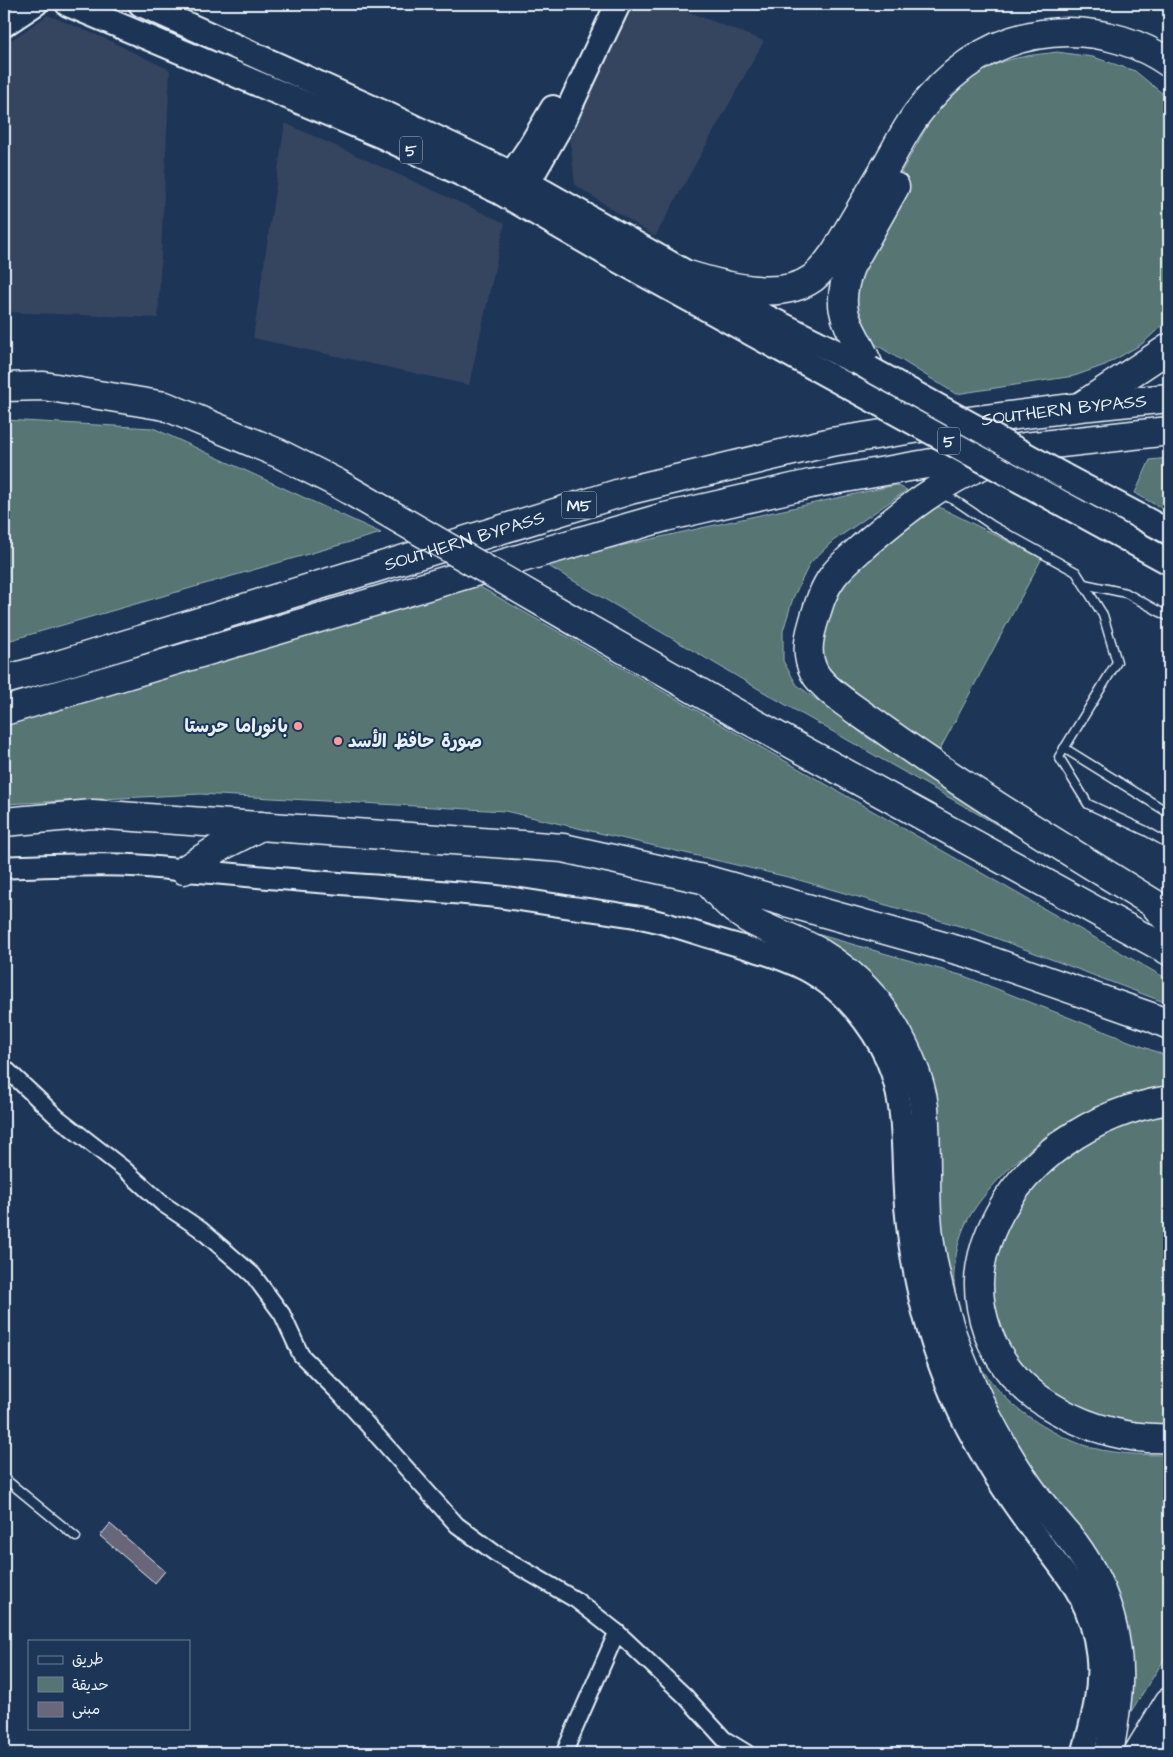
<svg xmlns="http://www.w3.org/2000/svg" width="1173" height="1757" font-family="'Architects Daughter','Playpen Sans Arabic',sans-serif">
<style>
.built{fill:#344461}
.green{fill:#567473;stroke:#9fb2b6}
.building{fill:#6b6679;stroke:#e8f1f8}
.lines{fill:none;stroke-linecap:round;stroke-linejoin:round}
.lane-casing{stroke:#e8f1f8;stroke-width:11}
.street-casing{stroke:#e8f1f8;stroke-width:19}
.secondary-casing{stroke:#e8f1f8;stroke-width:25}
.primary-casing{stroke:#e8f1f8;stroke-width:28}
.highway-casing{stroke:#e8f1f8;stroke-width:31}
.lane{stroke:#1d3557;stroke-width:8}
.street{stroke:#1d3557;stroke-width:15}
.secondary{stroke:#1d3557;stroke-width:21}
.primary{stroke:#1d3557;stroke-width:24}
.highway{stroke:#1d3557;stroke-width:28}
.primary-bridge-casing{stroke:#e8f1f8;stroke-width:28;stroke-linecap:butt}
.highway-bridge-casing{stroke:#e8f1f8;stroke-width:31;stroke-linecap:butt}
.primary-bridge{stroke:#1d3557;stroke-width:24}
.highway-bridge{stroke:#1d3557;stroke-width:28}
.poi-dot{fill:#ff9aa2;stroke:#1d3557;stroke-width:2}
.labels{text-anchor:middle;stroke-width:4;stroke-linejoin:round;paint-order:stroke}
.shield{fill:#1d3557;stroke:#abb9c8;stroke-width:1}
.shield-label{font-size:16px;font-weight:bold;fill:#e8f1f8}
.street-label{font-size:18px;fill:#e8f1f8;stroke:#1d3557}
.poi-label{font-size:18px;font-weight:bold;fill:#e8f1f8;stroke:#1d3557;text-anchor:end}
</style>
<rect width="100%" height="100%" fill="#1d3557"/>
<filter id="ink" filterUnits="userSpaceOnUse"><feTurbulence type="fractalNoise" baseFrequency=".02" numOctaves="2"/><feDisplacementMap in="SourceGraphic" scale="10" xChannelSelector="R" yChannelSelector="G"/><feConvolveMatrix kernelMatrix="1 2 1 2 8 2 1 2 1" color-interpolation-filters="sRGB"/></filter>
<g filter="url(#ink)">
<g class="built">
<polygon points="631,4 668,4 764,41 655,237 575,185 570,138"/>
<polygon points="48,15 106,39 170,70 158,318 4,312 4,45"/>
<polygon points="285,123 505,223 469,385 253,338"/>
</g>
<g class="green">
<path d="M1057,52l36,5 42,14 34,28v220l-27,25 -37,21 -31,11 -118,18 -102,-63 -2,-72 89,-157c23,-21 49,-40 81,-45 12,-3 24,-3 35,-5z"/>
<polygon points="4,420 153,428 381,533 4,642"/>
<polygon points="1169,458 1169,513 1135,493 1150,460"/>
<polygon points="896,485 907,490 833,541 810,563 793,598 783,631 783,661 797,685 868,738 948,787 1045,852 786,705 543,563"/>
<polygon points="933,504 1042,558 937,755 821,672 820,601"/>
<polygon points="475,584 1169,980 1169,1004 977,931 792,878 505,811 200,794 4,804 4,723"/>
<path d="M799,929l165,47 205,81v33c-39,4 -80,18 -113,39 -21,14 -40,32 -57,50 -15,16 -31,35 -38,56 -4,11 -6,26 -7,37 -1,10 2,21 3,30 10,71 61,119 126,143 24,9 60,10 86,10v197l-62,97 -35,-212 -125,-213 -23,-218z"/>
<polygon points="1169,1111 1169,1431 1062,1409 991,1342 986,1239 1032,1176 1108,1130"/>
</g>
<polygon class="building" points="110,1524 165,1571 155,1583 100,1536"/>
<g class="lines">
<g class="lane-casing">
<g id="lane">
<polyline points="941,494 956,501 993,526 1076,572 1103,615 1117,662 1059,757 1088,804 1146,831 1169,844"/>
<polyline points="1084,584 1126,593 1169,617"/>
<polyline points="1064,748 1169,813"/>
<polyline points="4,1478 76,1537"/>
</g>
</g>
<g class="street-casing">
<g id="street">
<polyline points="4,1067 57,1117 124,1169 163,1204 200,1229 253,1275 282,1314 301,1355 339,1393 457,1525 495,1553 576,1600 617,1632 685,1696 724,1739 747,1753"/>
<polyline points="564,1753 617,1632"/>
</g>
</g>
<g class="secondary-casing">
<g id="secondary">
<polyline points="4,26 37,4"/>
<path d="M4,867c39,-1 79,-3 118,-2 28,1 56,5 84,7 56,5 112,10 169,14 39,4 78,6 117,10 28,3 56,8 84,12 22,3 45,6 67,10 24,5 49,14 73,21 30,9 60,16 88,30 32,17 58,45 76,77 29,51 20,109 26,165 6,64 21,128 47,188 19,43 45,84 73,123 33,46 64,71 71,132 4,34 -5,66 -14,99"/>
</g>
</g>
<g class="primary-casing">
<g id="primary">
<polyline points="68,4 382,136 500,192 611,256 844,384"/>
<polyline points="141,4 390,116 512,174 750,309 870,369"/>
<polyline points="503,187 530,147 553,108"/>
<polyline points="520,196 563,121 618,4"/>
<polyline points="1062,475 1169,532"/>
<polyline points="1054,499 1169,562"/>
</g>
</g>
<g class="highway-casing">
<g id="highway">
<path d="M688,275c36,11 92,27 125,3 9,-7 16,-17 23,-27 16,-28 33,-56 50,-85 10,-17 19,-36 31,-52 38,-51 87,-82 152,-82 34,0 72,11 100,31"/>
<path d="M870,369c-16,-42 -39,-52 -20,-102l45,-80"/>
<polyline points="4,387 44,386 165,406 278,453 337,483"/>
<polyline points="1083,405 1169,348"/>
<path d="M987,463c-44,18 -83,48 -119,79 -12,11 -25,21 -35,34 -11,15 -15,31 -20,48 -5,17 -7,32 1,48 10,19 48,42 66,55 88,63 181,119 273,176l16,19"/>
<polyline points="585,627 741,716 1169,951"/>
<path id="s1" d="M4,680l51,-14 575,-176 201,-48 115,-18 134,-17 89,-9"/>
<polyline points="4,711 539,553 665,517 810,484 1025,447 1169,431"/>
<polyline points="4,822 93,814 563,848 707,880 971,954 1151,1017 1169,1025"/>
<polyline points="184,870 222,846 261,826"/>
<path d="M707,880c12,16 27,31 45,41 22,12 48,19 70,33 24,15 47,35 63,59 17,25 36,64 39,94 3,36 1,72 3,108 2,32 9,65 18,96 16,59 49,126 84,176 13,19 30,37 45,56 17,23 30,50 37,78 13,47 6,86 -2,132"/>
<path d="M1169,1100c-75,12 -148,59 -178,131 -15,35 -16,66 -3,102 13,34 38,60 69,77 33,19 74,30 112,28"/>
<polyline points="1138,1753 1169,1702"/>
<polyline points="1163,1753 1169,1743"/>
</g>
</g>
<use href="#lane" class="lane"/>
<use href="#street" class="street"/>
<use href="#secondary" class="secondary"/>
<use href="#primary" class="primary"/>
<use href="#highway" class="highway"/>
<g class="primary-bridge-casing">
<g id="primary-bridge">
<polyline points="870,369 1062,475"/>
<polyline points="844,384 1054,499"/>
</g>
</g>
<g class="highway-bridge-casing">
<polyline id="highway-bridge" points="337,483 585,627"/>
</g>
<use href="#primary-bridge" class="primary-bridge"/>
<use href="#highway-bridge" class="highway-bridge"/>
</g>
</g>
<g class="poi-dot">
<circle cx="298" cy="726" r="5"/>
<circle cx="338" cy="741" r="5"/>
</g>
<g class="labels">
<g class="shield">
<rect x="400" y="136.5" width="22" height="27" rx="4"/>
<rect x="938" y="427.5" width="22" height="27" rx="4"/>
<rect x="561.5" y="491.5" width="35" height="27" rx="4"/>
</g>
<g class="shield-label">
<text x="411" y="156">5</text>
<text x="949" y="447">5</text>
<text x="579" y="511">M5</text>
</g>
<g class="street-label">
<text dy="6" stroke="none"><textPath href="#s1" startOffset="1096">SOUTHERN BYPASS</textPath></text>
<text dy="6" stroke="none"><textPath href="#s1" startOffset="481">SOUTHERN BYPASS</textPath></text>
</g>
<g class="poi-label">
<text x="288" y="732">بانوراما حرستا</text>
<text x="348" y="747" text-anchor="start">صورة حافظ الأسد</text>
</g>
</g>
<rect width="1173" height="1757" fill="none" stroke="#1d3557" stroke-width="20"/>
<rect x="10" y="10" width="1153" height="1737" fill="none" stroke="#e8f1f8" stroke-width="2" filter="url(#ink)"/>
<rect x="28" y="1640" width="162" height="90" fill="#1d3557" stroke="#6e8097"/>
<rect x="38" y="1656" width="25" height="8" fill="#1d3557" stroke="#6e8097"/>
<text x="72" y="1664" font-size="15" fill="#e8f1f8">طريق</text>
<rect x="38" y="1677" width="25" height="15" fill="#567473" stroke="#6e8097"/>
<text x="72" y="1690" font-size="15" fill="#e8f1f8">حديقة</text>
<rect x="38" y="1702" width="25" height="15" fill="#6b6679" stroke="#6e8097"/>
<text x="72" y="1714" font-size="15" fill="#e8f1f8">مبنى</text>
</svg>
